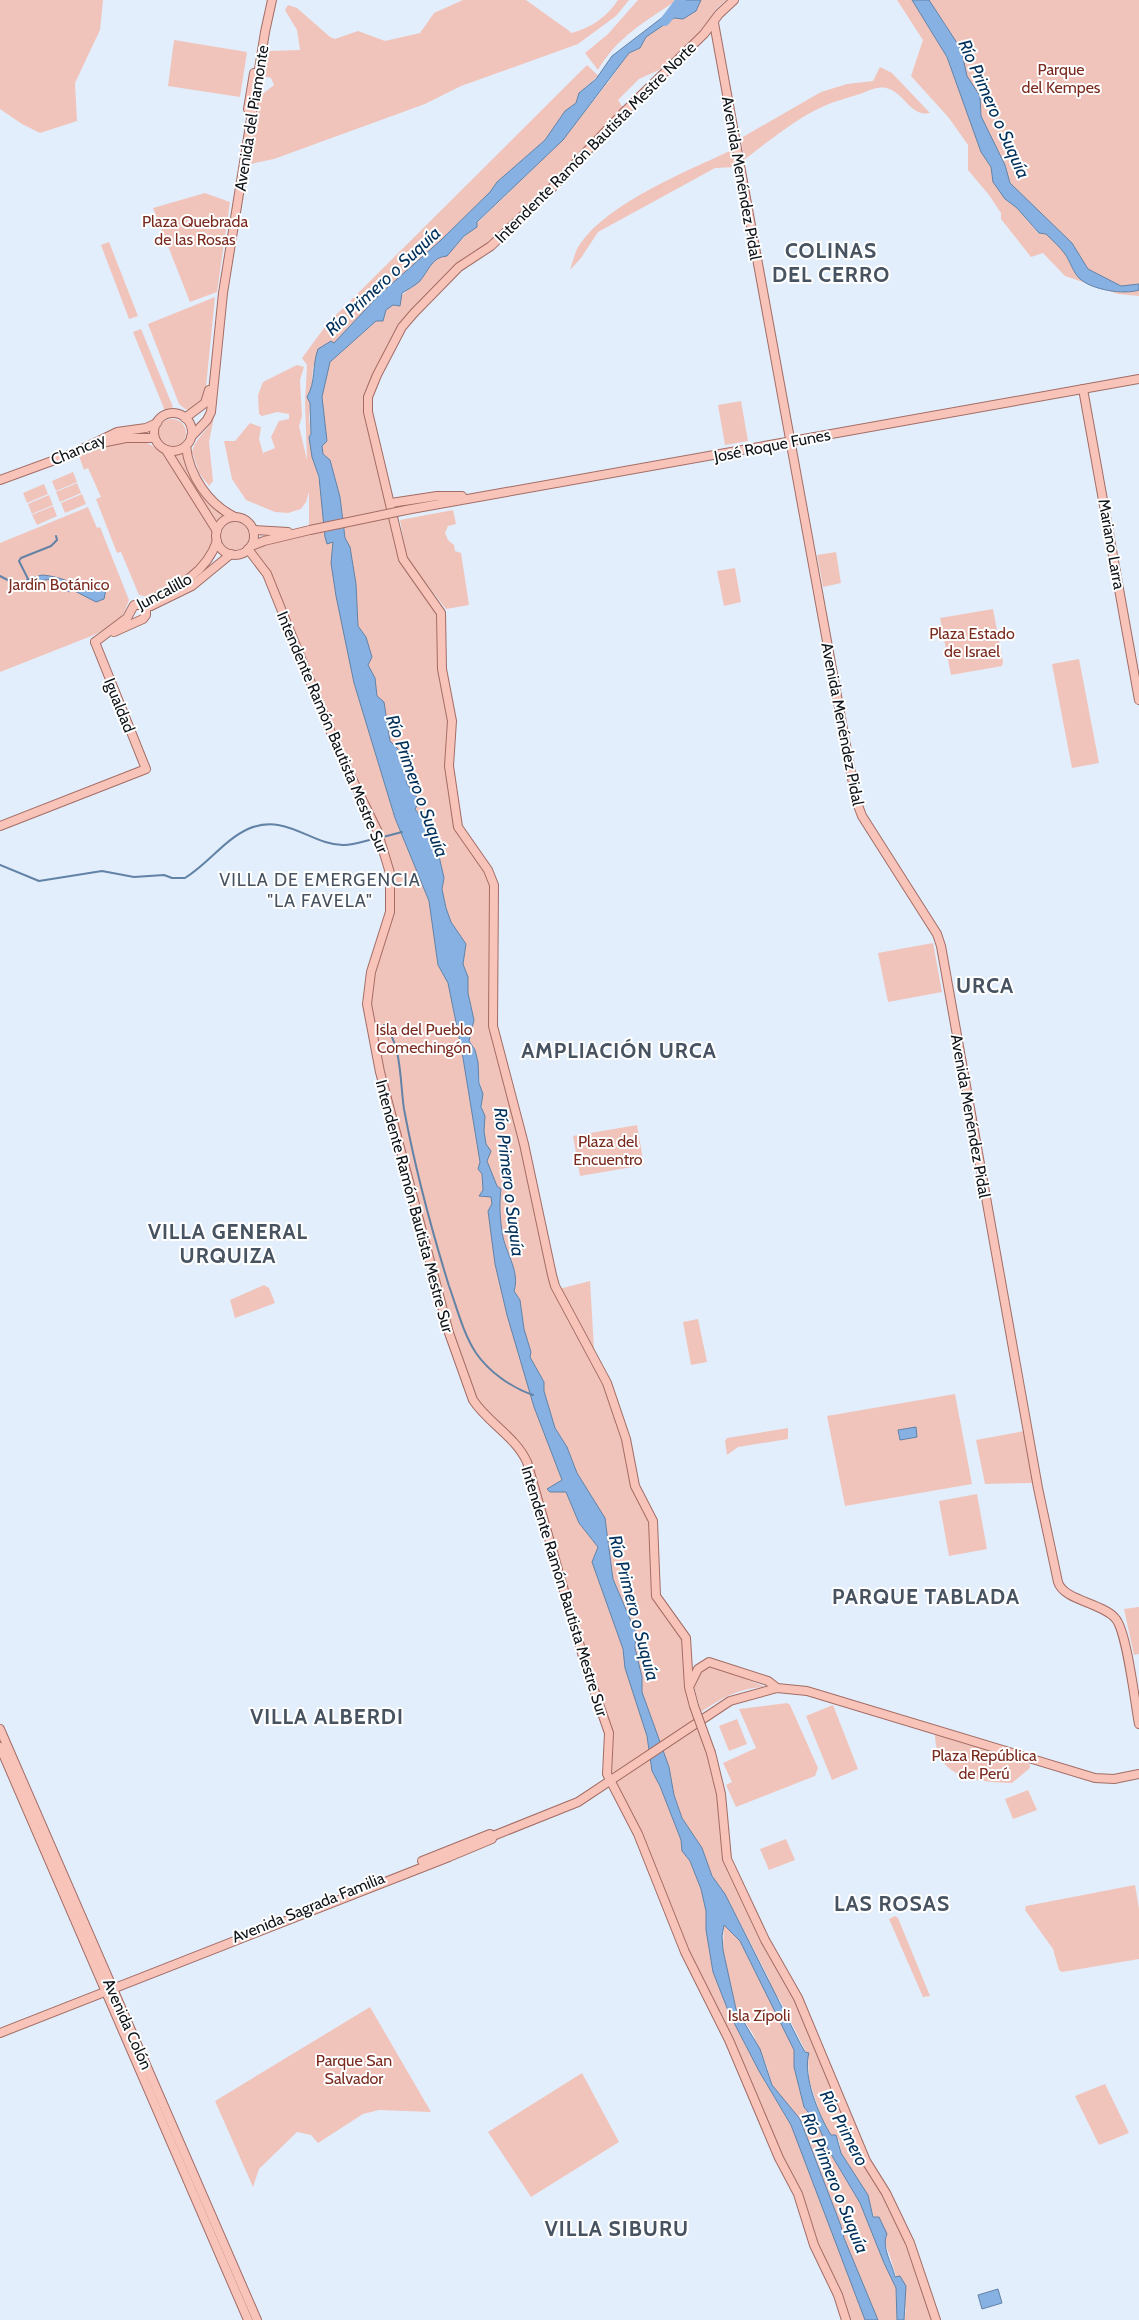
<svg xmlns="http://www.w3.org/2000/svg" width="1139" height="2320" font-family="Cabin,sans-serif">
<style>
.green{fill:#f1c4bb}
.water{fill:#86b1e2;stroke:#6282a6}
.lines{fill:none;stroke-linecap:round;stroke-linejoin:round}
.stream{stroke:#6282a6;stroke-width:2}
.river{stroke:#86b1e2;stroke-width:10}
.major-casing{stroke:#a36c64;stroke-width:10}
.major{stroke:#f8c4ba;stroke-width:8}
.major-bridge-casing{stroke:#a36c64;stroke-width:10;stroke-linecap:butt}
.major-bridge{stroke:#f8c4ba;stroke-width:8}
.labels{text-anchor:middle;stroke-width:4;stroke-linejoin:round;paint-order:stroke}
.park-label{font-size:16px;fill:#7a2a1e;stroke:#fff}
.street-label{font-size:16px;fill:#0f1419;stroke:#fff}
.water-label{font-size:18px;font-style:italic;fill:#01305b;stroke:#fff}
.neighbourhood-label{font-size:18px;letter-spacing:1px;fill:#475361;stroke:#fff}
.district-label{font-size:21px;font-weight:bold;letter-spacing:1px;fill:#475361;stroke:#fff}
</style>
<rect width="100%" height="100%" fill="#e2eefc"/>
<g class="green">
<polygon points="0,0 103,0 100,30 75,83 77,121 40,133 22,124 0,109"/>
<path d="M463,0h63l46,33c20,-6 35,-16 46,-33h11l-13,16 -38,28 -117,42 -36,18 -99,36 -52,19 -23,5 -1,-9 10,-59 14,-11 -3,-7 -8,-2c-2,-9 -3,-19 6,-25l31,-1 -3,-20 -12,-20 3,-5 9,3 33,29 5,2 23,-8 27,10 35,-8 14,-20z"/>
<path d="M638,0h39c-31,21 -60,37 -79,70l-13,-17 23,-19z"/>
<path d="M701,0h25l-11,10 -5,13 -9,10 -42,37 -20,9 -21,21 7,11 -134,135 -27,17 -57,58 -39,76 35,162 37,50 2,60 9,47 -2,50 9,61 33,49 2,146 59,253 44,85 30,79 8,44 18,35 3,75 29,41 10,72 -1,9 27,71 7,73 62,120 77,182 29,48 41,111h-32l2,-10 -16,-54 -29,-72 -20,-31 -2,-13 -8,-5 -10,-19 -12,-36 -1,-24 -28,-56 -8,-9 -3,-12 -44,-85 -13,-18 -10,-28 -20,-30 -11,-33 -2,-18 -27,-75v-15l-7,-29 1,-15 -23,-54 -8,-60 -28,-46 -10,-26 -12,-19 -11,-37v-9l-14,-25 1,-5 -7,-23 -4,-29 -6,-9c6,-19 -7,-36 -11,-54 -3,-16 -4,-32 -2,-48 -26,-18 -11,-117 -32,-148l5,-21 -6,-27v-16l-5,-13 3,-20 -15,-22 -5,-14 -4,-19 2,-11 -5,-22 -11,-29 -13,-18 4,-8 -12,-17 -6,-32 -11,-11 -13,-45 -2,-18 -7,-13 4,-8 -6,-20 -8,-11 -2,-42 -6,-36 -5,-10 -5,-41 -10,-37 -7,-6 -1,-8 5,-5 -5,-44 8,-35 46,-41h7l3,-11 39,-36 6,-11 21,-13 25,-27 86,-83 42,-54 -7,-10 -19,17 -3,10 -11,8 -20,29 -48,42 -7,10 -50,49 -61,54 -66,72 -4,51 2,16 -2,3 24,105 -2,21 23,120 41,135 34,83 9,64 10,18 14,69 18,110 -2,7 4,5 1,16 -3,6 11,1 1,7 -4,7 3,18 43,178 28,73 -15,9 3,3h16l13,31 19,24 -6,15 31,87 2,19 22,68 5,35 8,15 21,54 1,11 8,10 11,28 5,22v19l7,42 16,41 30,58 32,54 74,195h-19l-42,-108 -99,-215 -63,-154 -35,-69 3,-35 -83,-277 -49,-53 -29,-76 -82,-329 2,-18 19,-66 -2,-61 -48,-109 -59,-147 -31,-54 61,-19v-38l-3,10 -5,7 -13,4 -13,-1 -29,-12 -14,-21 -8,-38h11l15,-18 11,4 -2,12 4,14 12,-5 -4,-11 8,-16 10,-2v-5l-12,-2 -15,4 -3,-2 -1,-19 5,-13 34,-17 7,2 -4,13 2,36 -3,10 8,34 -2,-57 2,-38 -5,-7 25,-34 260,-259 20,19 22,-31 11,-5 6,-11 28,-19 9,1 13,-8z"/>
<path d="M897,0h15l35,57 34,95 10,15 2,15 12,17 12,9 21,25 8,1c6,6 14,13 19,20 5,7 8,18 14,24 12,12 45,17 60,12v6l-21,-2 -53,-18 -22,-23 -12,4 -30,-38v-6l-12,-18 -21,-25v-25l-19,-27 -38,-42 12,-36z"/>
<polygon points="929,0 1139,0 1139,284 1121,286 1088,269 1072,243 1010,183 1005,165 981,116 980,96 966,76 961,49"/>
<polygon points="174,40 247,52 240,97 168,86"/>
<path d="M880,67l12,6 38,40c-21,4 -26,-22 -44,-25 -9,-2 -18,3 -26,6 -12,4 -25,7 -36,12 -29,13 -55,35 -80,54l-3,-22 80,-46 26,-8 26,-3z"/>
<path d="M732,150l4,17 -21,1 -117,64 -17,26 -11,12c3,-9 5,-19 10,-26 28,-41 107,-73 152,-94z"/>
<polygon points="205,193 230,202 217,292 190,302 153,208"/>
<polygon points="109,242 138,316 129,319 101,245"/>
<polygon points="215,297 205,397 192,411 185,409 179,404 148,324"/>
<polygon points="141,329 173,407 165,411 133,332"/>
<polygon points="741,401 748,441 725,445 718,405"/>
<path d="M215,412l-6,30 4,39 -4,5 -10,-13 -7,-21c4,-16 20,-24 23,-40z"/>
<circle cx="172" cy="433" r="14"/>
<path d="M145,442c25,11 28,28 42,49 7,11 23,25 26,38 8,35 -40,55 -64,68l-10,-2 -18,-43 -4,1 -21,-54 5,-2 -13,-29 -4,2 -5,-14 32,-13z"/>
<path d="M182,453l22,41 20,23 -6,5c-19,-20 -32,-43 -44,-68z"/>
<polygon points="73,472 77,482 56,491 52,481"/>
<polygon points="77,483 81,493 60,502 56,492"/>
<polygon points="44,484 48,494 27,503 23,493"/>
<polygon points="82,494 86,504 65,513 61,503"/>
<polygon points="49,495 53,505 32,514 28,504"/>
<polygon points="53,506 57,516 37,525 32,515"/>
<polygon points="88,507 97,528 100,527 129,600 124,613 116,623 94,635 0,672 0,543"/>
<polygon points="453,510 456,524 448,526 445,533 448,540 454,545 455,551 461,553 469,605 446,609 407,559 400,520"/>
<circle cx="235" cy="536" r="14"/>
<polygon points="836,552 841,583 823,587 817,555"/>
<polygon points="735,568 741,602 724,606 717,571"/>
<polygon points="993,609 1003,662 1002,666 951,675 940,618"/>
<polygon points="1079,659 1099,763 1072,768 1052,664"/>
<polygon points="933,943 942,992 888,1002 878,953"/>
<polygon points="637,1125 644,1165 580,1176 573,1136"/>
<polygon points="590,1281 594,1349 559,1289"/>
<polygon points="264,1285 269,1288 275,1303 235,1318 230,1300"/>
<polygon points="698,1319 707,1362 691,1365 683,1322"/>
<polygon points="955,1394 972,1484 845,1506 827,1416"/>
<polygon points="788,1428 788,1439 738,1447 727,1455 725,1441 727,1438"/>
<polygon points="1024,1431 1034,1483 985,1484 976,1440"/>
<polygon points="977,1494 987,1549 949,1556 939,1501"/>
<polygon points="1139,1607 1139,1654 1134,1655 1124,1609"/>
<path d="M710,1665l7,1 48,21c-24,0 -45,12 -64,25l-7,-26 9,-18z"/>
<polygon points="787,1703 790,1705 818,1768 815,1776 736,1807 726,1785 732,1782 723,1763 756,1748 739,1709"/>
<polygon points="833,1705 858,1769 832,1780 806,1716"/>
<polygon points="737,1719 747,1744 729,1751 719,1726"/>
<path d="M935,1732l94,30 1,6 -18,15c-37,-1 -78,-5 -77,-51z"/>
<polygon points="1028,1790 1037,1810 1013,1819 1005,1799"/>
<polygon points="786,1839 795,1860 769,1870 760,1849"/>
<polygon points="1135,1885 1139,1909 1139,1959 1062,1972 1059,1970 1053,1949 1025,1910 1026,1906"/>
<polygon points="895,1916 898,1918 930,1996 923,1997 889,1919"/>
<polygon points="724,1925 740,1941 794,2050 794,2067 804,2107 817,2123 828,2149 860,2203 884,2263 896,2288 897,2320 878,2320 844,2238 841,2226 800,2119 772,2085 767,2067 753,2034 736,2009 723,1950"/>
<polygon points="370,2007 431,2112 379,2110 363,2114 318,2143 311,2135 297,2132 259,2169 253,2187 215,2101"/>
<polygon points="582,2073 619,2142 531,2197 488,2132"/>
<polygon points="1105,2084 1129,2133 1099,2145 1075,2096"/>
</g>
<g class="water">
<path d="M685,0h16l-5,11 -13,8 -9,-1 -28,19 -6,11 -11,5 -66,87 -86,82v5l-13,9 -17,20c-16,1 -18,15 -28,26 -5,4 -12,8 -17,11l-2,13 -7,-1 -7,5 -3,11h-7l-46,41 -8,35 5,44 -5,5 1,8 7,6 10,37 5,41 5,9 6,37 2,42 8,11 6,20 -4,8 7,13 2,18 7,6 6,39 11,11 6,32 13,17 -5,8 13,18 11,29 5,22 -2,11 4,19 5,14 15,22 -3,20 5,13v16l6,27 -5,21 6,9 3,12 1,21 4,11 -2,13 4,9 -1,15 2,13 5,7 -4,10 10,25 4,3c-2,16 -1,32 2,48 4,18 17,35 11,54l6,9 4,29 7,23 -1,5 14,25v9l11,37 12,19 10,26 28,45 8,61 23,54 -1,15 7,29v15l27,75 5,28 8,23 20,30 10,28 13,18 75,149 5,9 4,1c-7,22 10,63 22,82h5l5,18 27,42 5,22h6l8,17c-6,13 5,29 8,43l5,-1 6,10 -2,34h-7l-1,-32 -12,-25 -24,-60 -32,-54 -11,-26 -13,-16 -10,-40v-17l-54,-109 -16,-16 -2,11 1,14 13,59 24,40 12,36 28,34 41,107 3,12 34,82h-13l-74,-195 -32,-54 -30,-58 -16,-41 -7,-42v-19l-5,-22 -11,-28 -8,-10 -1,-11 -21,-54 -8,-15 -5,-35 -22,-68 -2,-19 -31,-87 6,-15 -19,-24 -13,-31h-16l-3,-3 15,-9 -28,-73 -27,-92 -12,-51 -7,-53 4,-7 -1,-7 -12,-1 4,-6 -1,-16 -4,-5 2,-7 -18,-110 -14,-69 -10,-18 -9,-64 -34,-83 -41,-135 -18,-87 -5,-33 2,-21 -6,2 -2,-7 -6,-60 -7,-20 -3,-20 2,-3 -1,-31 -3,-6c9,-15 5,-32 11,-48l13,-8 3,2 45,-48 61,-54 50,-49 7,-10 48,-42 20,-29 11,-8 3,-10 17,-14 16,-23z"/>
<path d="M912,0h17l32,49 6,27 13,20 1,20 24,49 5,18 62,60 16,26 33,17 18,-2v6c-15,5 -48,0 -60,-12 -6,-6 -9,-17 -14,-24 -5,-7 -13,-14 -19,-20l-7,-1 -22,-25 -12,-9 -12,-17 -2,-15 -10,-15 -34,-95z"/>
<path d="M42,575c18,1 34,10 51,15l8,-7 4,1 1,5 -2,10 -8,3 -25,-13 -1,3 -4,-2 -3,-7c-17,-6 -15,-3 -31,0l-4,-4z"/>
<polygon points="916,1427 917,1437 900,1440 898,1430"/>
<polygon points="998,2289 1002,2303 982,2309 978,2295"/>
</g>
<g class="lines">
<g class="stream">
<polyline points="0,576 21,587 28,579"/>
<polyline points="30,579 28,579 19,561 21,558 51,546 57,540 56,536"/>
<polyline points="383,837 402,832"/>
<path d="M0,865l39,16 63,-10 32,6 30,-2 8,3h13c23,-14 39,-38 63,-49 38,-17 64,17 96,16 11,0 23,-5 34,-7"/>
<path d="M384,1025c18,18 16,59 20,84 11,59 27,119 45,177 8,22 14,47 27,67 13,19 36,35 57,42"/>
</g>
<polyline class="river" points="665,21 681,0"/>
<g class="major-casing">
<g id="major">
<path d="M714,23l142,777 6,16 75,118 4,12 97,542 20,94c5,18 44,21 57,36 12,12 20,86 24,106"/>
<polyline points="248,109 254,73"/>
<polyline points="1083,389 1139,700"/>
<circle cx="173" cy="432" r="19"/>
<polyline points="185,418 205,403 209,390"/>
<polyline points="191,437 207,420 211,412 223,293 265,32 272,0"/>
<polyline points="101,443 126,438 154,438"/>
<path d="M186,446c3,29 22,58 49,71"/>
<polyline points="166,450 217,531"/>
<polyline points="0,480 74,453 117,432 146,428 157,423"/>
<polyline points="391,503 437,496 462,496"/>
<polyline points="406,510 1139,379"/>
<circle cx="235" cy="536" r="19"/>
<polyline points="253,530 288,532"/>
<polyline points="251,546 264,541 310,530"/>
<path d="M248,549l19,25 71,176 39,80 13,43v39l-19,60 -4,32 13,68 69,261 24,67c15,23 42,36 54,62l59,205 23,66 -2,41 31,60 47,118 44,88 50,118 19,36 16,51 24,50 8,25"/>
<polyline points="151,606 192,586 231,554"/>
<polyline points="114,632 143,619 146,615 146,608"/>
<path d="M95,642l32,-24 7,-13h8c31,-16 63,-29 75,-64"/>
<polyline points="0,826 146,769 95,642"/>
<polyline points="690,1685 698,1669 709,1662 768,1681 777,1688"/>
<polyline points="694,1706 689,1687 686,1638 656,1596 653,1521 635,1486 626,1439 607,1383 555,1286 552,1275 524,1144 493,1026 494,885 488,870 458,827 449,766 452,721 442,669 441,613 403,559 368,412 368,397 377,375 402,327 414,313 459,267 491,246 552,188 625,111 704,34 719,14 734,0"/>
<polyline points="0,1729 257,2320"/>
<polyline points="0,1747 248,2320"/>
<polyline points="711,1753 721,1794 727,1859 765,1940 798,1998 866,2161 886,2193 910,2243 936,2320"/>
<polyline points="422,1861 490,1834 493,1836"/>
<polyline points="0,2033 449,1857 492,1839 493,1836 578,1802 730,1701 777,1688 807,1691 1095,1778 1114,1779 1139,1774"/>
</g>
</g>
<use href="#major" class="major"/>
<g class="major-bridge-casing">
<g id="major-bridge">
<polyline points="310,530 406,510"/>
<polyline points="694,1706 711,1753"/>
</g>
</g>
<use href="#major-bridge" class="major-bridge"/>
</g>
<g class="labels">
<g class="park-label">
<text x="1061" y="75">Parque<tspan x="1061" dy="18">del Kempes</tspan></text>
<text x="195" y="227">Plaza Quebrada<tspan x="195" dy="18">de las Rosas</tspan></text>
<text x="59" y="590">Jardín Botánico</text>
<text x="972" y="639">Plaza Estado<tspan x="972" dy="18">de Israel</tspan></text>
<text x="424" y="1035">Isla del Pueblo<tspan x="424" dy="18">Comechingón</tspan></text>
<text x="608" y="1147">Plaza del<tspan x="608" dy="18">Encuentro</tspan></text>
<text x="984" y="1761">Plaza República<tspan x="984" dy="18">de Perú</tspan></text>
<text x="759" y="2021">Isla Zípoli</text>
<text x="354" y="2066">Parque San<tspan x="354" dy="18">Salvador</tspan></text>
</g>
<g class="street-label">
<text transform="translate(251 118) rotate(-81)" y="6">Avenida del Piamonte</text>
<text transform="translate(595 142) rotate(-45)" y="6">Intendente Ramón Bautista Mestre Norte</text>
<text transform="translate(742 178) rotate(80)" y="6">Avenida Menéndez Pidal</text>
<text transform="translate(772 445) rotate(-11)" y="6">José Roque Funes</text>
<text transform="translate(78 449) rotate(-23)" y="6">Chancay</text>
<text transform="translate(1112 544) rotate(80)" y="6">Mariano Larra</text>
<text transform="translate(164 591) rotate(-28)" y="6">Juncalillo</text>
<text transform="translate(120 705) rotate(68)" y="6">Igualdad</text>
<text transform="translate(843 724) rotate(79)" y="6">Avenida Menéndez Pidal</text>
<text transform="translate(333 732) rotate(67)" y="6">Intendente Ramón Bautista Mestre Sur</text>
<text transform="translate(971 1116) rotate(80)" y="6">Avenida Menéndez Pidal</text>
<text transform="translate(415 1206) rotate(75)" y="6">Intendente Ramón Bautista Mestre Sur</text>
<text transform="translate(565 1591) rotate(73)" y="6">Intendente Ramón Bautista Mestre Sur</text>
<text transform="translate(308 1907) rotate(-22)" y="6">Avenida Sagrada Familia</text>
<text transform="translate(128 2024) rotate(66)" y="6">Avenida Colón</text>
</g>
<g class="water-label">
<text transform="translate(994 109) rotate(66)" y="6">Río Primero o Suquía</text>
<text transform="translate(383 281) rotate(-43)" y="6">Río Primero o Suquía</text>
<text transform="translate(417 786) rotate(70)" y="6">Río Primero o Suquía</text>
<text transform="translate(509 1182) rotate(83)" y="6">Río Primero o Suquía</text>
<text transform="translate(634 1608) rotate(75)" y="6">Río Primero o Suquía</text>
<text transform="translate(844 2128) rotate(62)" y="6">Río Primero</text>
<text transform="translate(835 2183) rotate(68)" y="6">Río Primero o Suquía</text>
</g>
<g class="neighbourhood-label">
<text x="320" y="886">VILLA DE EMERGENCIA<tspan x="320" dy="21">"LA FAVELA"</tspan></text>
</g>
<g class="district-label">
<text x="831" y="258">COLINAS<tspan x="831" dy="24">DEL CERRO</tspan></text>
<text x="985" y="993">URCA</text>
<text x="619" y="1058">AMPLIACIÓN URCA</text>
<text x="228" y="1239">VILLA GENERAL<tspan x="228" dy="24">URQUIZA</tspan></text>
<text x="926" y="1604">PARQUE TABLADA</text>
<text x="327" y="1724">VILLA ALBERDI</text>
<text x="892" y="1911">LAS ROSAS</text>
<text x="617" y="2236">VILLA SIBURU</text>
</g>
</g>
</svg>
